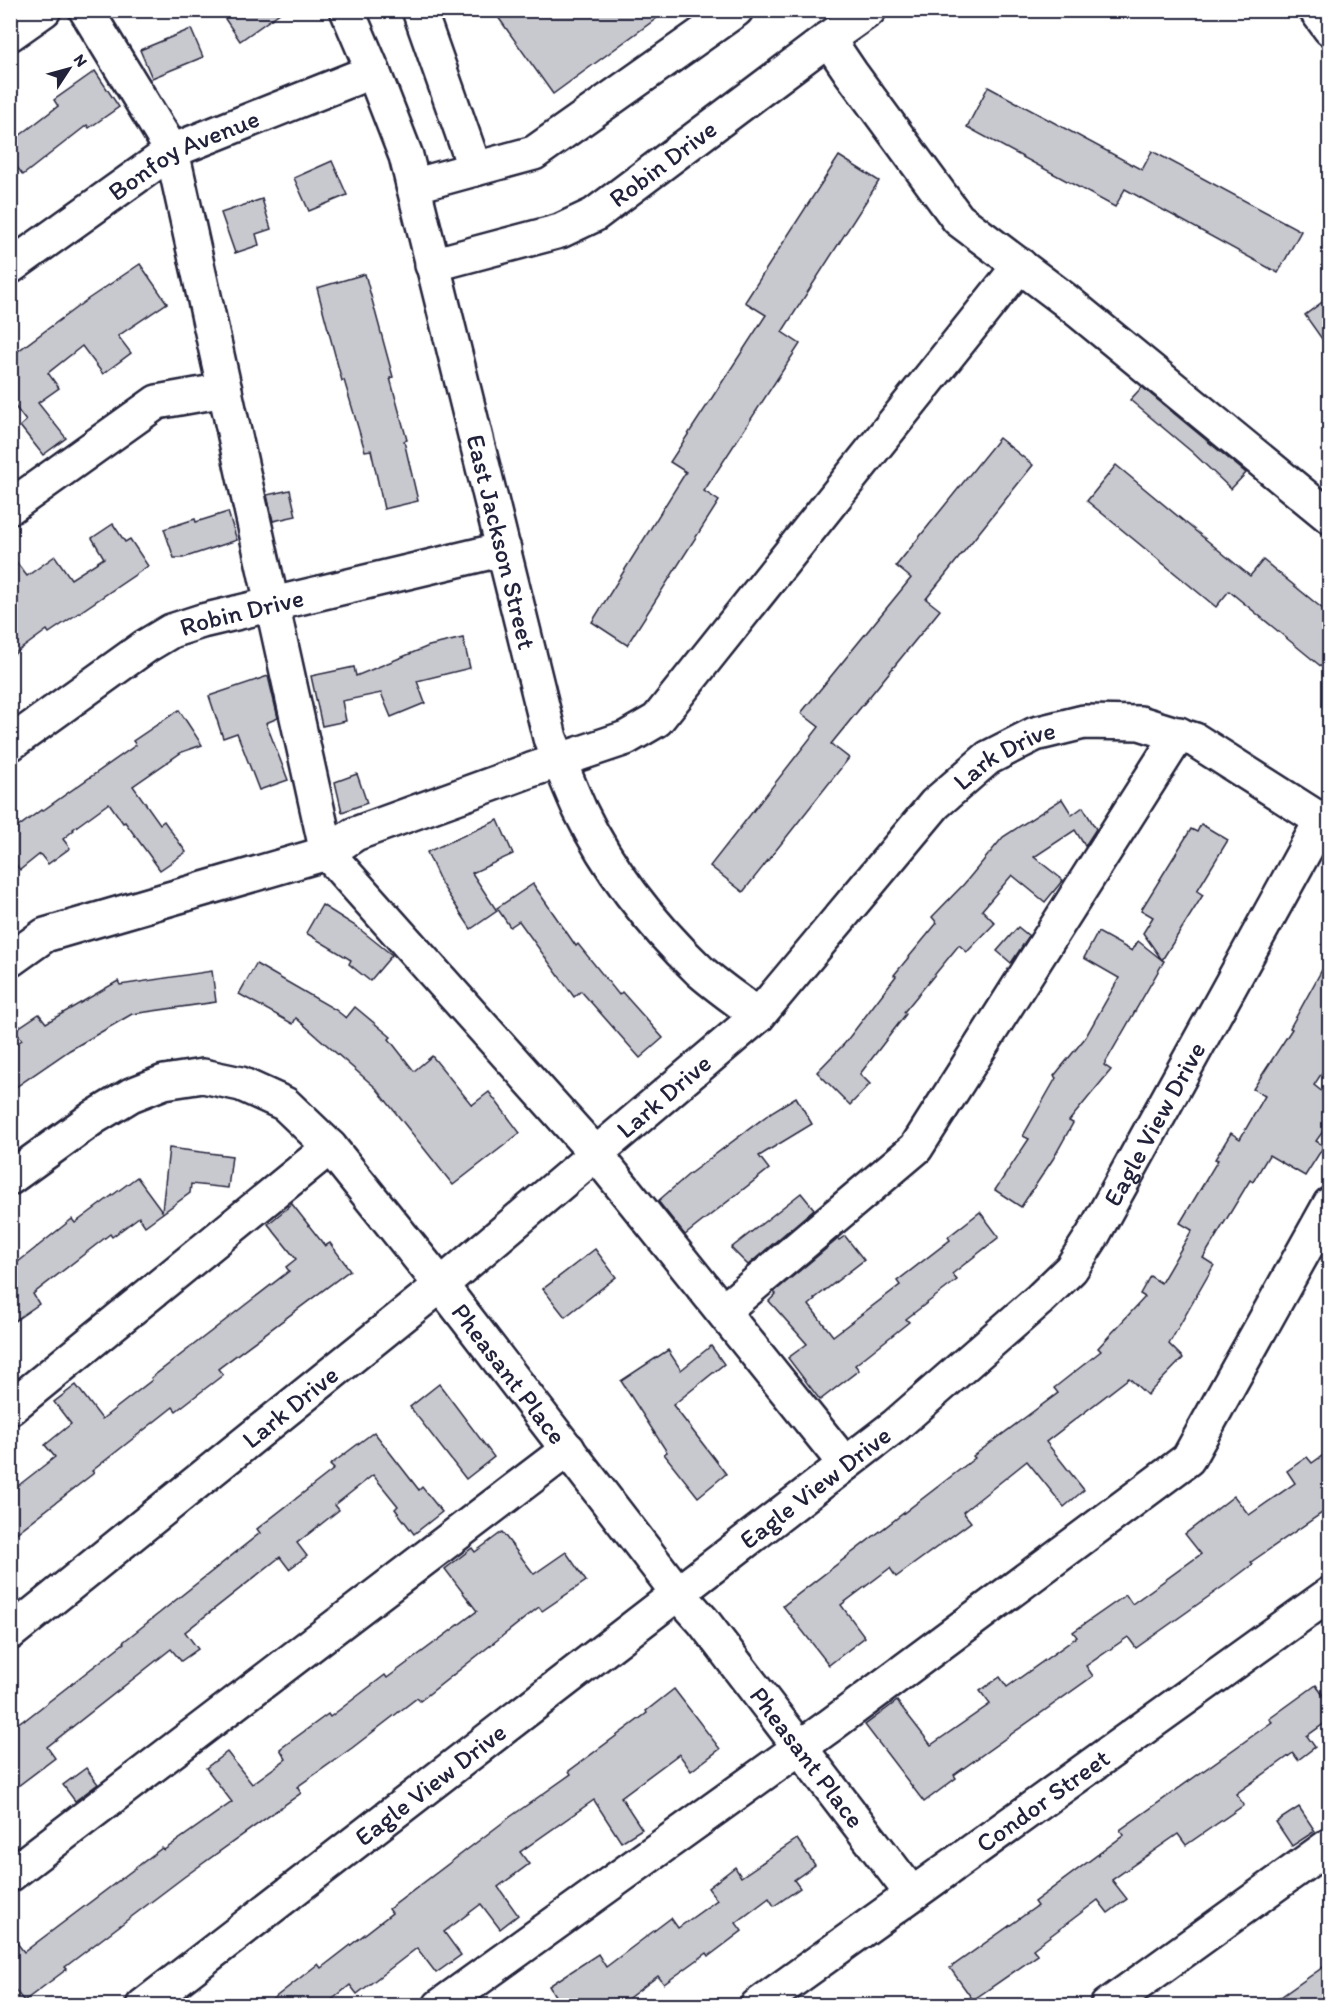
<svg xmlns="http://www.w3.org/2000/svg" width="1340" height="2016" font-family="Itim,sans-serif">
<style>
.building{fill:#c8c8cf;stroke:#22223b;stroke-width:1.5}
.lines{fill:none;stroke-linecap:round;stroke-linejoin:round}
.minor-casing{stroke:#22223b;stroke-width:38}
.minor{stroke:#fff;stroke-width:33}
.labels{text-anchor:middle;stroke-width:4.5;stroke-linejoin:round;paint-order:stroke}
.street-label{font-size:26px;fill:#22223b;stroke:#fff}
</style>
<rect width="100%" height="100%" fill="#fff"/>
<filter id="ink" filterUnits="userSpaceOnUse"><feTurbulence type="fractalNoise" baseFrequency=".0167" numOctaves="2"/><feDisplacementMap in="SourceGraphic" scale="12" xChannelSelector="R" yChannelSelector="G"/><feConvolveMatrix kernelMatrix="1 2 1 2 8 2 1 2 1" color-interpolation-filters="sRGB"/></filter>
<g filter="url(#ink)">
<g class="building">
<polygon points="219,10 284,10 240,41"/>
<polygon points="493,10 668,10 553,94"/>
<polygon points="191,29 203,57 152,78 140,50"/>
<polygon points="95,71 119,107 89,128 87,125 23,175 10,158 10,143 58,106 54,100"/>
<polygon points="988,87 1142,170 1152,151 1301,231 1278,273 1125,189 1115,207 967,127"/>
<polygon points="839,156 879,181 782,332 800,344 704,491 719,501 627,645 592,622 686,472 670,462 766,315 745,302"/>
<polygon points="332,161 347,195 309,211 294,178"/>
<polygon points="262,199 271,229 256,234 259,245 235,253 221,213"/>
<polygon points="140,264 167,303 118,336 131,353 103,374 82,346 48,373 59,388 38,403 66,438 43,455 20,426 26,421 10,400 10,357 88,299"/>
<polygon points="365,274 393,377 390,378 407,440 404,441 418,501 384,509 371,450 365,451 344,380 342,381 317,288"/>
<polygon points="1329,297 1329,349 1305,315"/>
<polygon points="1142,387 1246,473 1231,489 1192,452 1130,400"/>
<polygon points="999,438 1033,465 926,599 940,610 831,744 849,758 743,892 710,866 819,727 801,713 911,578 896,566"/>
<polygon points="1116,465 1250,576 1263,560 1329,614 1329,673 1229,591 1216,607 1087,501"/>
<polygon points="290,490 296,516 273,521 267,495"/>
<polygon points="228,512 237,540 183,558 174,558 164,529 195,519 196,522"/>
<polygon points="113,524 125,542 130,539 148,566 49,633 47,630 10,657 10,554 27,576 55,556 71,579 104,558 92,538"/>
<polygon points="463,638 470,668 417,681 425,703 391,717 381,693 342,701 346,721 322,726 311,676 354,667 356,676 429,646"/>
<polygon points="268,676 278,718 266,723 288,780 259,790 237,733 223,738 209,696"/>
<polygon points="179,710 202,745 182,752 133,786 160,824 164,821 186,852 160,870 125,822 123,823 109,803 73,829 74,830 63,839 70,848 48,864 40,854 20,870 10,857 10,833 41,810 42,811 136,745 133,741"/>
<polygon points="357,774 367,803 342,812 335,782"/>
<polygon points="1062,799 1072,815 1083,807 1096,829 1085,846 1075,830 1034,857 1063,880 1045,902 1012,875 982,910 995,923 967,952 959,945 904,1012 906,1014 860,1074 870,1084 850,1105 817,1072 845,1043 896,976 894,975 937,923 932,917 964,884 1003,837"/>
<polygon points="498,820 513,854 472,873 497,911 471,929 442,885 427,852"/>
<polygon points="1201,824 1228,840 1197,891 1203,895 1162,960 1164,961 1104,1065 1111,1070 1069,1121 1073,1123 1053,1159 1021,1207 995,1190 1029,1139 1023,1136 1056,1078 1054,1076 1085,1038 1119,978 1084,958 1098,932 1132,951 1138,941 1162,960 1143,933 1153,917 1141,910 1191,829 1197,832"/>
<polygon points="533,884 576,946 578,944 619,995 622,992 663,1038 640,1058 581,991 574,997 519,921 510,927 497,908"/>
<polygon points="322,905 357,927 392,955 370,981 349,964 351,960 306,933"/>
<polygon points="1018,927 1029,936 1011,963 997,951"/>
<polygon points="1329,957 1329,1062 1314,1085 1329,1097 1329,1123 1316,1141 1324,1146 1305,1176 1269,1155 1253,1182 1250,1180 1203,1258 1214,1265 1169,1344 1183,1358 1147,1395 1129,1378 1046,1442 1084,1490 1064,1507 1027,1461 963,1512 971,1522 896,1577 890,1568 841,1605 865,1637 829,1665 783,1606 975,1458 973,1456 1058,1393 1054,1388 1101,1351 1098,1348 1145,1297 1140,1294 1150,1276 1161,1283 1192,1230 1180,1223 1218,1160 1215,1159 1231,1133 1240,1139 1265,1096 1253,1089 1292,1029 1290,1028"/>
<polygon points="256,964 336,1010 346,1018 355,1007 391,1037 389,1039 414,1071 432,1056 472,1105 489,1092 520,1133 453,1185 376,1088 296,1018 293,1024 239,994"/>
<polygon points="212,971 216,1002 132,1014 70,1050 10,1091 10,1048 22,1040 15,1030 39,1014 46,1023 118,981 120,985"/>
<polygon points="796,1097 812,1124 759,1156 769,1169 685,1235 658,1201 688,1175 773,1111"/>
<polygon points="169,1148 232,1156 228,1188 191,1184 190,1193 145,1226 139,1217 112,1237 110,1234 33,1294 39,1304 10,1324 10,1262 13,1266 72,1219 75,1223 137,1177 162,1211"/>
<polygon points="801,1193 814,1209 748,1265 731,1248"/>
<polygon points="292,1204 325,1246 330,1243 350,1270 218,1369 223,1375 176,1411 173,1407 92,1471 94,1473 10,1538 10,1492 55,1457 45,1445 71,1424 54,1402 76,1385 102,1419 152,1380 151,1378 289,1271 286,1267 296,1259 268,1224"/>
<polygon points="980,1212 999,1237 952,1274 957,1280 906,1319 909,1322 855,1365 859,1370 820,1400 788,1358 807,1344 769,1301 776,1294 774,1292 838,1239 839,1240 845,1236 864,1260 814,1299 815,1300 809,1305 833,1336 900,1285 897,1281 950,1240 948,1237"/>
<polygon points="595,1249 616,1277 565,1317 543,1289"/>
<polygon points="711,1346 724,1364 673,1405 726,1474 698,1497 664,1454 667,1452 621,1381 668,1350 681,1370"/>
<polygon points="439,1384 494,1457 466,1479 410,1407"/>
<polygon points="374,1432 419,1490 422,1487 442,1512 414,1534 395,1509 398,1506 373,1475 335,1505 339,1510 297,1543 307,1556 289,1569 280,1557 185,1632 198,1649 181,1661 171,1649 47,1747 55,1758 10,1792 10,1729 24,1719 25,1720 124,1643 123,1642 260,1533 257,1529 334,1469 330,1465"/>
<polygon points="1329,1451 1329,1508 1251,1562 1253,1564 1225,1585 1136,1648 1128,1637 1086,1666 1093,1676 954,1775 956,1778 924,1802 865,1725 897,1701 931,1745 990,1704 980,1691 1000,1677 1007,1687 1077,1637 1073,1632 1126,1595 1132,1604 1201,1554 1185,1534 1234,1496 1249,1515 1295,1483 1287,1471 1307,1457 1312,1463"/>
<polygon points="502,1532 534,1574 566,1552 586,1581 542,1611 539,1607 420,1701 417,1698 352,1748 297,1787 301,1793 184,1877 65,1967 67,1969 24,2001 10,1984 10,1934 24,1952 162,1848 164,1850 232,1802 206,1768 227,1752 252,1784 286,1759 280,1749 328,1714 330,1717 385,1675 387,1678 477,1611 445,1569 472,1548 475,1552"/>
<polygon points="1316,1685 1329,1704 1329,1720 1307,1736 1315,1747 1298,1760 1293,1753 1236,1794 1244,1805 1186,1845 1178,1834 1112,1880 1127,1899 1108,1913 1098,1900 1033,1949 1038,1955 973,2000 950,1968 1037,1906 1034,1902 1124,1835 1120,1830 1272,1722 1269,1719"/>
<polygon points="674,1689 720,1749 691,1771 679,1754 621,1797 642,1829 621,1842 594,1800 520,1852 529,1864 498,1887 518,1915 500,1929 481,1904 444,1932 461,1955 436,1973 417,1948 357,1994 350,1985 324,2006 264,2006 318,1964 321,1968 392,1913 389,1909 510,1817 571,1774 569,1771 647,1713 646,1711"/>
<polygon points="86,1768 98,1784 75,1801 63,1785"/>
<polygon points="1299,1807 1315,1831 1292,1846 1276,1822"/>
<polygon points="797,1839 815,1865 794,1880 800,1888 774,1906 769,1898 736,1923 742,1931 709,1956 707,1953 664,1984 658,1976 618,2006 561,2006 549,1986 598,1954 606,1967 671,1918 678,1928 717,1900 708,1888 735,1867 741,1877"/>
<polygon points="1329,1963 1329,2006 1268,2006"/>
</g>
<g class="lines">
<g class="minor-casing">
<g id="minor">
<polyline points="86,10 172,151 327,853 596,1154 845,1464"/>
<path id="s1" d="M347,10l26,61 33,85 144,582c10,24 19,48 30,72 29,60 72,115 120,161 18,16 39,30 58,45"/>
<polyline points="419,10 475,169 534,153 736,10"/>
<polyline points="1316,10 1330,29"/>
<polyline points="10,34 44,10"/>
<polyline points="828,39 851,73 958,219 1064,299 1330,517"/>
<polyline points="413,186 475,169"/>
<path id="s2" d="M432,265l128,-34 34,-16 234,-176 41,-29"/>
<path id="s3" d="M10,267l162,-116 201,-80"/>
<polyline points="10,507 157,402 225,390"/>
<path id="s4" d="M10,744l136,-98 25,-15 31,-10 302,-72"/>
<polyline points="10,960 45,935 327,853 355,834 531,770 626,738 657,720 1020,265"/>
<path id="s5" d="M10,1178l83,-60 38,-23 33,-13 39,-6 38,8 44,20 45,43 111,138 236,307 26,29 209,273"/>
<polyline points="723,1311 916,1148 1179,734"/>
<polyline points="10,1408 330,1147"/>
<path id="s6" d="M10,1633l431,-348 317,-269 177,-212 53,-46 47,-24 49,-12 56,1 55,17 135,86"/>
<polyline points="10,1875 568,1449"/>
<path id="s7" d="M143,2006l753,-581 144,-126 31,-30 22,-34 228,-414"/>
<polyline points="440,2006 831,1725 1188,1459 1330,1204"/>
<path id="s8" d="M757,2006l573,-412"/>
<polyline points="1107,2006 1330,1845"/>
</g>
</g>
<use href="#minor" class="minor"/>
</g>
</g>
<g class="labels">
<g class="street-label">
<text dy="9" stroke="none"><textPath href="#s3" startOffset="208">Bonfoy Avenue</textPath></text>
<text dy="9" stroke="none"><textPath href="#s2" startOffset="256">Robin Drive</textPath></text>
<text dy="9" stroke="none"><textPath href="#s1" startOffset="555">East Jackson Street</textPath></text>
<text dy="9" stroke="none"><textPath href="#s4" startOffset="270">Robin Drive</textPath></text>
<text dy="9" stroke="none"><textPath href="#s6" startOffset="1332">Lark Drive</textPath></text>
<text dy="9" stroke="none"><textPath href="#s6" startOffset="846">Lark Drive</textPath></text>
<text dy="9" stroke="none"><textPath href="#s7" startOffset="1353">Eagle View Drive</textPath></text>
<text dy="9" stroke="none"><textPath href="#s5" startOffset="660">Pheasant Place</textPath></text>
<text dy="9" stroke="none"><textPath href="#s6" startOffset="360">Lark Drive</textPath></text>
<text dy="9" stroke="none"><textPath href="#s7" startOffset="849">Eagle View Drive</textPath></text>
<text dy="9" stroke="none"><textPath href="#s5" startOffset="1146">Pheasant Place</textPath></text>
<text dy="9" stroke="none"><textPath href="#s7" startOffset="363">Eagle View Drive</textPath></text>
<text dy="9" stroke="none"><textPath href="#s8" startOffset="352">Condor Street</textPath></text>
</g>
</g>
<rect width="1340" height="2016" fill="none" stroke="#fff" stroke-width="36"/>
<rect x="18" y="18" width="1304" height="1980" fill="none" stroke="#22223b" stroke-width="2" filter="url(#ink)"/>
<g transform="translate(69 69) rotate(54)" stroke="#ffffff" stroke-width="4.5" paint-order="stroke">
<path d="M0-4.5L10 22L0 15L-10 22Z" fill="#22223b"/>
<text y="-9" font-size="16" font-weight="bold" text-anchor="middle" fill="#22223b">N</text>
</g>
</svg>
